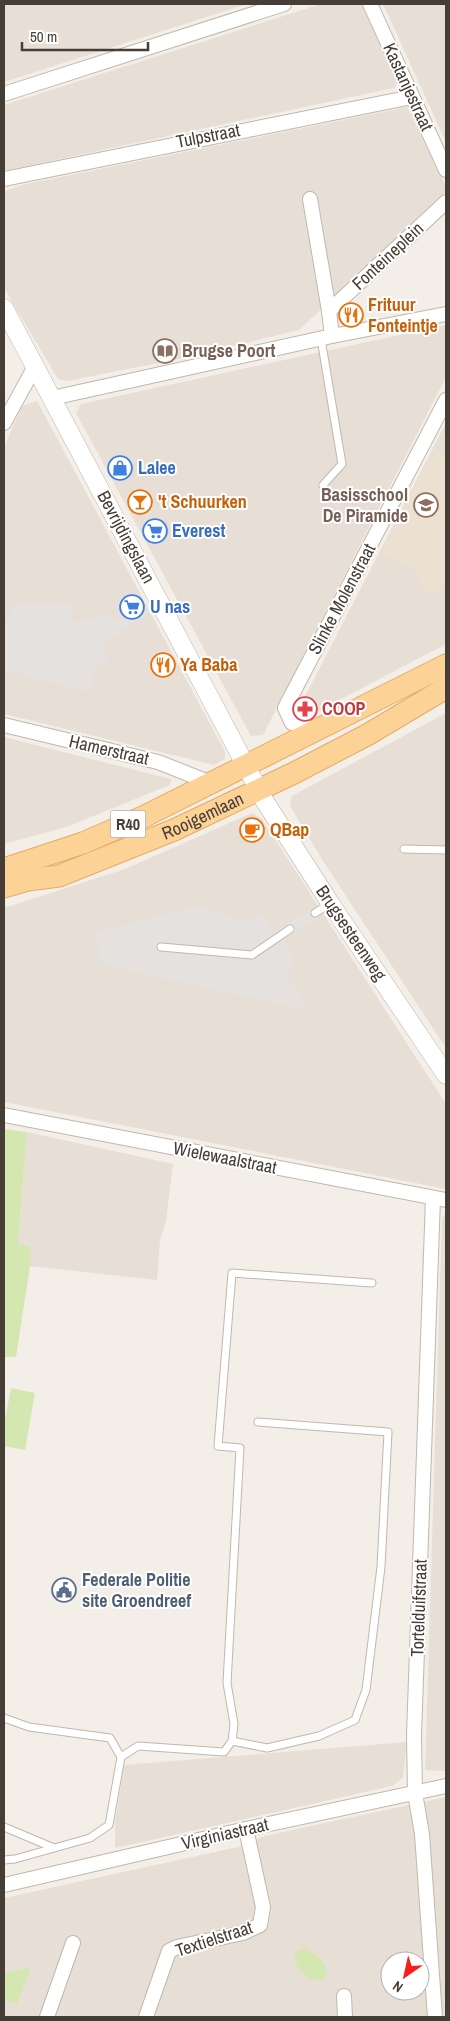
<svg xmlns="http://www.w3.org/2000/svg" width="450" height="2021" font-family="'Archivo Narrow',sans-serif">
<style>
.residential{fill:#e7dfd5;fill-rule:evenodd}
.education{fill:#ece1d1}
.green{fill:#d5e7b0}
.parking{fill:#e4e1df}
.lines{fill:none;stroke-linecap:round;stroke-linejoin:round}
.service-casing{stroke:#c2b7ac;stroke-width:9}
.minor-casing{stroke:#c2b7ac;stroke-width:16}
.tertiary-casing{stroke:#c2b7ac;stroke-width:19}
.primary-casing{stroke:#e2ac66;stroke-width:23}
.service{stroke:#fff;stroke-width:7}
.minor{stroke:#fff;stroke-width:14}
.tertiary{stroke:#fff;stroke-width:18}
.primary{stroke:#fdd296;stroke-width:21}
.labels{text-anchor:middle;stroke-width:4;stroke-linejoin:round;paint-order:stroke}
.shield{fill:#fff;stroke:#7e7872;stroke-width:1}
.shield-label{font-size:16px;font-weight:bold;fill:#463e36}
.street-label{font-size:18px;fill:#463e36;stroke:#fff}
.food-label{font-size:18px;font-weight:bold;fill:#c56008;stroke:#fff;text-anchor:start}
.education-label{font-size:18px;font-weight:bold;fill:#785e54;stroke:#fff;text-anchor:start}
.shop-label{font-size:18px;font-weight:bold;fill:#366cbe;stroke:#fff;text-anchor:start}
.health-label{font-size:18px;font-weight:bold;fill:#be3a42;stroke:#fff;text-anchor:start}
.service-label{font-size:18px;font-weight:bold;fill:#4e5e75;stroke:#fff;text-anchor:start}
</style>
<rect width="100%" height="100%" fill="#f3eee7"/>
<g class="residential">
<polygon points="4,4 247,4 4,82"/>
<polygon points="321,4 361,4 399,81 394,88 4,171 4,105"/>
<polygon points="383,4 446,4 446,142"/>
<polygon points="407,107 446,186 444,195 299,330 189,357 67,381 58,379 4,288 4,191 26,184"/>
<polygon points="446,325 446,377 263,735 251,736 76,413 81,404"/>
<polygon points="37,401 225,752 225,759 214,765 4,714 4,447 22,406"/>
<polygon points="446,423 446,644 303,719 297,712"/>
<polygon points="446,713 446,1048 323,861 290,806 292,796"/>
<polygon points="4,737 171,779 170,785 66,827 4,844"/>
<polygon points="252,813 262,819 446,1104 446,1189 4,1102 4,908 125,869"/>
<polygon points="27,1132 173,1164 166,1221 160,1240 157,1280 30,1266 30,1246 18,1244"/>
<polygon points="446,1215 446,1771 425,1770 442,1218"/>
<polygon points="407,1742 403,1778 392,1786 115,1848 115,1823 124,1765"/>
<path d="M446,1797v220h-442v-119l234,-51 26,-11zM390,1961h30v30h-30z"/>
</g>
<polygon class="education" points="434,450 446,457 446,583 429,594 412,565 408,567 382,552"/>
<g class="green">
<polygon points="4,1129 27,1132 18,1244 30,1246 30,1266 16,1357 4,1357"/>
<polygon points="11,1388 35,1393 25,1450 4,1446 4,1425"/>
<path d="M305,1948c10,5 22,15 22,28l-7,4 -11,-1 -11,-11 -4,-11 4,-7z"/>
<polygon points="31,1967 17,2004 4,1999 4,1973"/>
</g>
<g class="parking">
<polygon points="13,605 73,605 72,622 99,618 107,614 115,622 147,605 150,613 120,631 122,636 107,634 104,651 108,661 104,665 96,665 90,690 85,691 4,670 4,626"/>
<polygon points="195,906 247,922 260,914 273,932 317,906 323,916 292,934 283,944 293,957 290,959 295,966 285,973 305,1002 298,1008 99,964 97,933"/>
</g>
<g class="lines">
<g class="service-casing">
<g id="service">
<polyline points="321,339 342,464 323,485"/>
<polyline points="404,849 446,850"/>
<polyline points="315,913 329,904"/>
<polyline points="161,947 252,955 290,929"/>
<polyline points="4,1718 29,1727 110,1738 121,1757"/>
<polyline points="232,1741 267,1748 319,1736 355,1720 366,1690 381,1567 388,1432 258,1422"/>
<polyline points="4,1827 54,1848"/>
<polyline points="4,1860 15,1859 90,1838 109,1825 121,1757 138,1746 224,1752 232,1741 234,1724 227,1683 240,1448 218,1446 232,1273 372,1283"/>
</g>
</g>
<g class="minor-casing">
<g id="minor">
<polyline points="370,4 446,170"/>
<polyline points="4,94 284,4"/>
<polyline points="4,179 412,97"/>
<polyline points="310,199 329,311"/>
<polyline points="446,202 329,311 332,336 446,314"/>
<polyline points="52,398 332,336"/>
<polyline points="4,423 34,368"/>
<polyline points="4,725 158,762 211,783"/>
<polyline points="317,730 292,723 285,708 446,400"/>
<polyline points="4,1115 446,1200"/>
<polyline points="433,1198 414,1735 415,1793 422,1834 435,2017"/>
<polyline points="4,1885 246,1829 446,1786"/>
<polyline points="344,1996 345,2017"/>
<polyline points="47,2017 73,1943"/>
<polyline points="146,2017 169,1951 177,1947 243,1933 260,1925 263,1907 246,1829"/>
</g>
</g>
<g class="tertiary-casing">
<polyline id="tertiary" points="4,308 264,800 330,903 446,1075"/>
</g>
<g class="primary-casing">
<g id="primary">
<polyline points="4,869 83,843 145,816 446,665"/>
<path id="s1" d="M4,887l24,-7 31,-4 115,-46 120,-57 73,-38 79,-47"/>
</g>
</g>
<use href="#service" class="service"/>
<use href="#minor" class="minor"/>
<use href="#tertiary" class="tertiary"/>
<use href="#primary" class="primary"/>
</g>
<defs>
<g id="restaurant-ring" transform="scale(1.25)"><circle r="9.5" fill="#fff" stroke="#e8710a" stroke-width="1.5"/><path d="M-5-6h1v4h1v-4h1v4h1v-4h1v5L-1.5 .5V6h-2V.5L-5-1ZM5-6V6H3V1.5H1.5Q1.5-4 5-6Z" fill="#e8710a"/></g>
<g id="library-ring" transform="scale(1.25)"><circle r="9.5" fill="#fff" stroke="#8d6e63" stroke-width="1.5"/><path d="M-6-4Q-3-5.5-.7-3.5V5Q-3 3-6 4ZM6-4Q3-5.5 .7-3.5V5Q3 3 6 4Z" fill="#8d6e63"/></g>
<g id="shop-ring" transform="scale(1.25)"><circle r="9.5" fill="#fff" stroke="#3f7fe0" stroke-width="1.5"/><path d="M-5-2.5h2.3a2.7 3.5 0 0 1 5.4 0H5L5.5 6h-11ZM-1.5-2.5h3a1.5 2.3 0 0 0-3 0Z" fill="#3f7fe0"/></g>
<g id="bar-ring" transform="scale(1.25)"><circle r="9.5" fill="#fff" stroke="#e8710a" stroke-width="1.5"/><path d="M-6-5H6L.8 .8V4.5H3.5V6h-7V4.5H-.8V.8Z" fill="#e8710a"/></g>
<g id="school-ring" transform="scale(1.25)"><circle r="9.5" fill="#fff" stroke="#8d6e63" stroke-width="1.5"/><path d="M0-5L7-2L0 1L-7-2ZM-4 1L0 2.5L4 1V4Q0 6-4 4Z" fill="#8d6e63"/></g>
<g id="supermarket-ring" transform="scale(1.25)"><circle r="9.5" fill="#fff" stroke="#3f7fe0" stroke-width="1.5"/><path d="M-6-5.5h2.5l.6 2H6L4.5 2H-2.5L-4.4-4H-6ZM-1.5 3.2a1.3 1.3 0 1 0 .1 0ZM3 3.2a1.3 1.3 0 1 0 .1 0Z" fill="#3f7fe0"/></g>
<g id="pharmacy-ring" transform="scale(1.25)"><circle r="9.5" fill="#fff" stroke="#e0444e" stroke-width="1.5"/><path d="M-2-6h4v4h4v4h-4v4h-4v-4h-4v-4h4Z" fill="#e0444e"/></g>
<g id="cafe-ring" transform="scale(1.25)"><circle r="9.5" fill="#fff" stroke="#e8710a" stroke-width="1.5"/><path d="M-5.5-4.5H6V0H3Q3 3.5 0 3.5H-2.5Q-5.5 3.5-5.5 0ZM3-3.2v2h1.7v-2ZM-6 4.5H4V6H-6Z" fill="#e8710a"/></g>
<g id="civic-ring" transform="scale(1.25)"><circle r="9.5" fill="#fff" stroke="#5c6f8a" stroke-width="1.5"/><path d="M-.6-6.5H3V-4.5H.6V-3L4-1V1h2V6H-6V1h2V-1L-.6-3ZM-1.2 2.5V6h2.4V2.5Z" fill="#5c6f8a"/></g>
</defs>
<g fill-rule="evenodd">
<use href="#restaurant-ring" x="351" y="315"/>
<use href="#library-ring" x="165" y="351"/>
<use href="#shop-ring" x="120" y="468"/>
<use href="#bar-ring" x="140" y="502"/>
<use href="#school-ring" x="426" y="505"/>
<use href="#supermarket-ring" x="155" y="531"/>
<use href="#supermarket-ring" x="132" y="607"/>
<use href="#restaurant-ring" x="163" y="665"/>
<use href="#pharmacy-ring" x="305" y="709"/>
<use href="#cafe-ring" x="252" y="830"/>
<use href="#civic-ring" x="64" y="1590"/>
</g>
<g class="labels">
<rect class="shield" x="110.5" y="810.5" width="35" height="27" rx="4"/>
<g class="shield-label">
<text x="128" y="830">R40</text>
</g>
<g class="street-label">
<text transform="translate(408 87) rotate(65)" y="6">Kastanjestraat</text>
<text transform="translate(208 136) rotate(-11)" y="6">Tulpstraat</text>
<text transform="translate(388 256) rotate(-43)" y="6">Fonteineplein</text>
<text transform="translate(126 537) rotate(62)" y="6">Bevrijdingslaan</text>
<text transform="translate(342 599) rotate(-62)" y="6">Slinke Molenstraat</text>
<text transform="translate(109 750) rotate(13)" y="6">Hamerstraat</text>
<text dy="6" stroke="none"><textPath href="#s1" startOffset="212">Rooigemlaan</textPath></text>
<text transform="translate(351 933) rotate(56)" y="6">Brugsesteenweg</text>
<text transform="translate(225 1158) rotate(11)" y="6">Wielewaalstraat</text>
<text transform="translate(419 1608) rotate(-88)" y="6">Tortelduifstraat</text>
<text transform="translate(225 1834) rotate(-13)" y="6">Virginiastraat</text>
<text transform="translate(214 1939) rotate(-18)" y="6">Textielstraat</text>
</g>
<g class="food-label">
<text x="368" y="311">Frituur<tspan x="368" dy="21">Fonteintje</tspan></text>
<text x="158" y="508">'t Schuurken</text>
<text x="180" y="671">Ya Baba</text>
<text x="270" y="836">QBap</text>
</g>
<g class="education-label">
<text x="182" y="357">Brugse Poort</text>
<text x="408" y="501" text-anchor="end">Basisschool<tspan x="408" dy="21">De Piramide</tspan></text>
</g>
<g class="shop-label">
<text x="138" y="474">Lalee</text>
<text x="172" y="537">Everest</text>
<text x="150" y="613">U nas</text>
</g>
<g class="health-label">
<text x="322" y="715">COOP</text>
</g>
<g class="service-label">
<text x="82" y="1586">Federale Politie<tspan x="82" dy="21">site Groendreef</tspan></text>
</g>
</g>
<rect width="450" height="2021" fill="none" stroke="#463e36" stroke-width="10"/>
<g transform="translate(405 1976) rotate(214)"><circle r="24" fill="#ffffff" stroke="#b5b2af"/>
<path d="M0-4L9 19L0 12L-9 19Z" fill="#f71e1a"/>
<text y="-8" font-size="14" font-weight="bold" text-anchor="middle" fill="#463e36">N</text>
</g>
<path d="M22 42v8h126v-8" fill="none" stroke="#463e36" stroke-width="2.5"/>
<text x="30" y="42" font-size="15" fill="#463e36" stroke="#ffffff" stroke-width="4" paint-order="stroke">50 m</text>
</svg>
